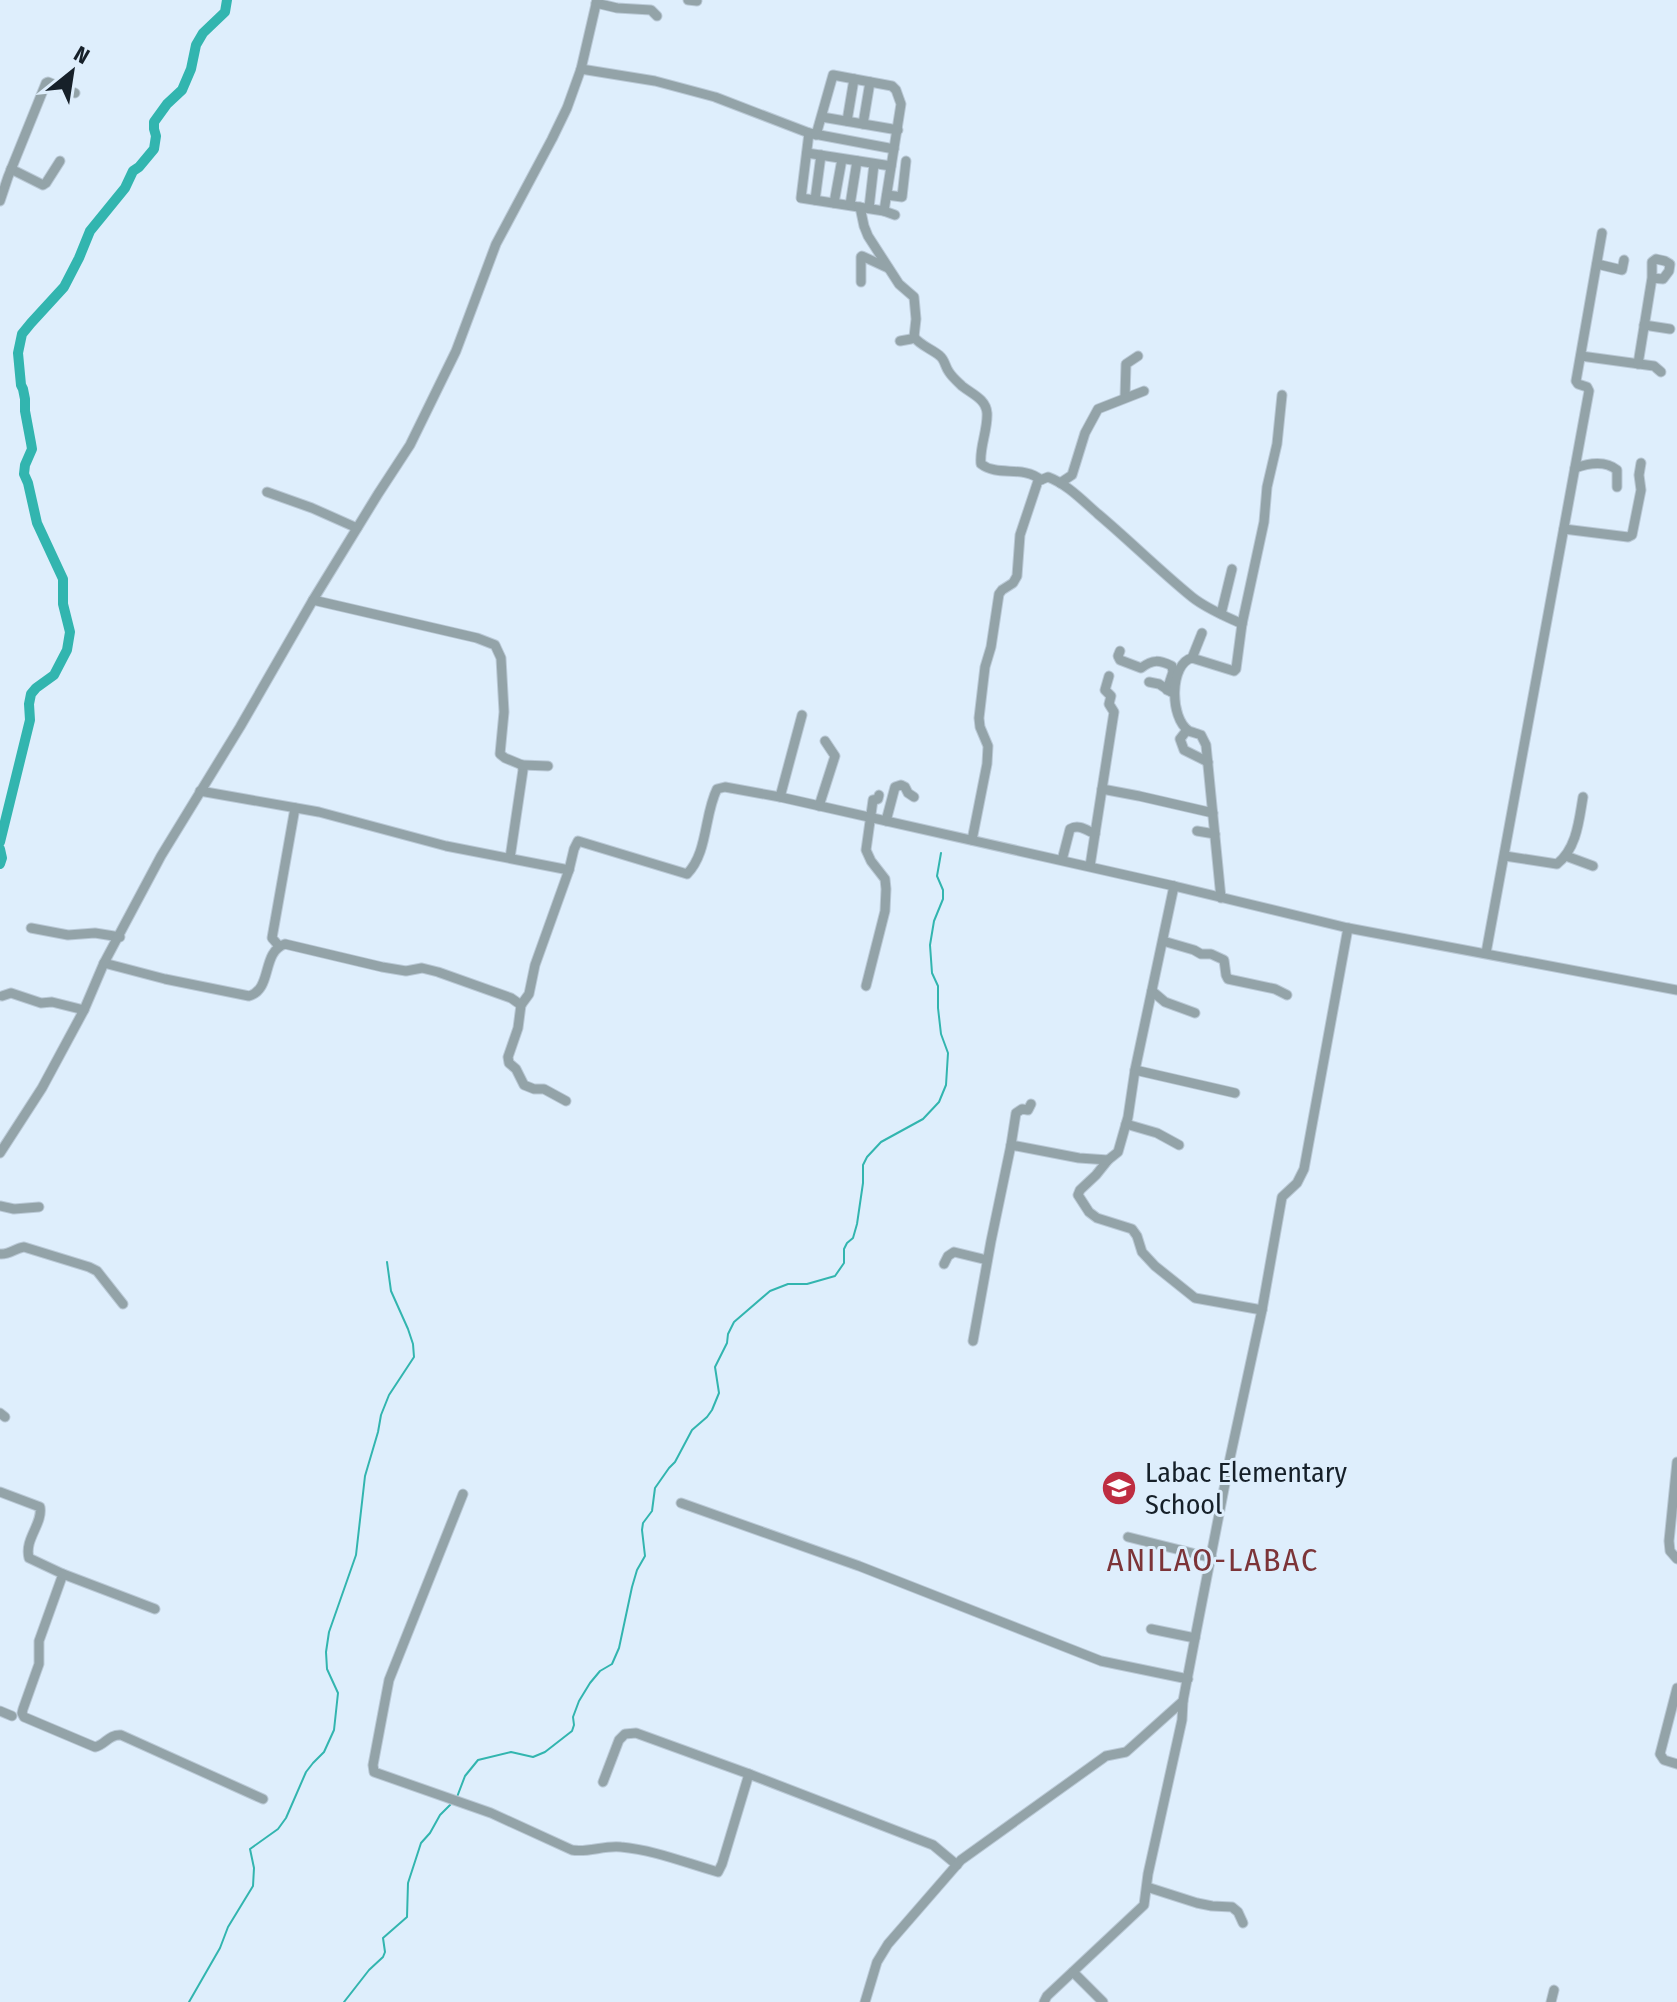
<svg xmlns="http://www.w3.org/2000/svg" width="1677" height="2002" font-family="'Fira Sans Condensed',sans-serif">
<style>
.lines{fill:none;stroke-linecap:round;stroke-linejoin:round}
.stream{stroke:#32b5af;stroke-width:2}
.river{stroke:#32b5af;stroke-width:10}
.minor-casing{stroke:#bac9d6;stroke-width:11}
.minor{stroke:#93a3a8;stroke-width:9}
.labels{text-anchor:middle;stroke-width:6;stroke-linejoin:round;paint-order:stroke}
.poi-label{font-size:28px;fill:#162029;stroke:#deeefc;text-anchor:start}
.quarter-label{font-size:32px;letter-spacing:2px;fill:#7c3438;stroke:#deeefc}
</style>
<rect width="100%" height="100%" fill="#deeefc"/>
<g class="lines">
<g class="stream">
<polyline points="457,1797 465,1776 478,1760 511,1752 533,1757 545,1752 572,1731 574,1725 573,1717 579,1701 590,1683 600,1671 612,1664 619,1648 632,1587 637,1570 645,1556 642,1530 643,1523 652,1511 655,1488 669,1468 675,1462 692,1430 707,1417 712,1410 719,1393 715,1367 727,1343 728,1334 734,1322 770,1291 788,1284 807,1284 835,1276 844,1263 844,1249 847,1243 853,1238 857,1224 863,1183 863,1165 867,1157 881,1142 923,1119 939,1102 946,1085 948,1053 941,1034 938,1008 938,986 932,973 930,945 934,921 943,899 943,890 937,876 941,853"/>
<polyline points="189,2002 220,1948 228,1927 253,1886 254,1868 250,1849 278,1829 286,1818 306,1772 313,1763 324,1752 334,1730 338,1693 327,1669 326,1652 329,1632 356,1555 365,1476 378,1432 381,1415 389,1395 414,1357 413,1344 408,1329 391,1291 387,1262"/>
<polyline points="344,2002 369,1970 383,1957 385,1952 383,1938 407,1917 408,1883 421,1843 430,1833 440,1815 453,1802"/>
</g>
<g class="river">
<polyline points="0,842 30,720 29,704 31,694 36,688 54,675 67,650 70,632 63,604 63,579 37,523 28,483 24,474 25,465 32,449 31,443 25,411 25,399 23,389 21,385 18,353 22,334 31,323 64,287 79,258 90,231 125,188 133,171 139,167 154,149 156,136 154,129 154,122 167,104 182,90 191,69 196,45 203,33 225,12 227,0"/>
<polyline points="0,849 2,858 0,864"/>
</g>
<g class="minor-casing">
<g id="minor">
<polyline points="688,0 697,1"/>
<polyline points="596,3 617,8 651,10 657,16"/>
<polyline points="581,69 655,81 715,97 809,133 894,149"/>
<polyline points="822,117 898,130"/>
<polyline points="847,121 854,79"/>
<polyline points="863,124 870,82"/>
<polyline points="809,133 801,198 884,211 895,215"/>
<polyline points="816,135 833,75 892,86 896,90 901,104 884,211"/>
<polyline points="807,153 891,166"/>
<polyline points="11,169 43,185 46,183 60,161"/>
<polyline points="887,195 902,197 906,161"/>
<polyline points="815,200 821,155"/>
<polyline points="0,201 8,177 46,83 48,82 75,93"/>
<polyline points="834,203 842,159"/>
<polyline points="850,205 857,161"/>
<polyline points="860,207 864,226 868,236 899,284 914,297 916,319 914,337 911,339 900,341"/>
<polyline points="869,208 874,164"/>
<polyline points="1597,264 1622,270 1624,260"/>
<polyline points="861,282 861,257 862,256 888,268"/>
<polyline points="1644,325 1670,329"/>
<path d="M914,337c7,9 18,12 26,19 5,4 5,11 9,16 3,5 9,10 13,14 10,8 24,13 25,27 1,17 -8,35 -6,51 17,13 42,1 60,16"/>
<polyline points="1581,356 1654,366 1661,372"/>
<polyline points="1638,364 1652,278 1652,262 1656,259 1665,261 1670,264 1669,271 1663,279 1652,278"/>
<polyline points="1125,397 1126,364 1138,356"/>
<path d="M1575,468c14,-5 30,-8 42,2v17"/>
<polyline points="1060,483 1072,475 1085,433 1098,409 1144,391"/>
<polyline points="267,492 312,508 357,528"/>
<polyline points="1564,529 1628,537 1632,535 1641,490 1639,475 1641,463"/>
<polyline points="313,600 477,638 495,645 501,658 504,712 500,754 505,758 522,765 523,770 510,858"/>
<polyline points="1221,614 1232,569"/>
<polyline points="1242,624 1264,522 1267,487 1277,444 1282,395"/>
<path d="M1120,651l-2,5 2,4 21,8c12,-9 18,-8 31,-2l1,6 -6,18"/>
<polyline points="1192,658 1202,633"/>
<polyline points="1149,682 1159,684 1171,692"/>
<polyline points="1187,730 1180,739 1184,750 1208,762"/>
<polyline points="522,765 548,766"/>
<polyline points="1102,789 1139,796 1213,813"/>
<path d="M200,791l119,21 127,34 123,24 5,-21 4,-8 109,33c21,-21 17,-59 30,-85l8,-2 55,10 394,89"/>
<polyline points="780,797 802,715"/>
<polyline points="819,806 835,756 825,741"/>
<polyline points="886,821 895,787 901,785 905,787 908,793 914,797"/>
<polyline points="1197,831 1215,834"/>
<path d="M972,840l15,-76 1,-18 -8,-19 -1,-9 6,-51 6,-20 8,-53 3,-4 11,-7 4,-7 3,-41 18,-54 10,-4c19,7 35,24 50,37 32,27 62,57 94,83 15,12 33,19 50,27l-6,45 -2,2 -42,-13c-22,5 -23,60 -3,73 2,1 10,3 12,4l5,10 15,153"/>
<path d="M1505,856l52,8c20,-16 22,-44 26,-67"/>
<polyline points="1566,856 1593,866"/>
<path d="M1062,860l8,-31c9,-5 16,1 25,5"/>
<polyline points="1090,866 1114,712 1109,704 1111,696 1105,690 1109,676"/>
<polyline points="31,928 68,935 95,933 120,937"/>
<polyline points="1163,941 1194,950 1201,954 1211,954 1224,960 1226,975 1228,979 1275,989 1287,995"/>
<polyline points="279,946 272,938 295,808"/>
<polyline points="1486,953 1589,391 1587,387 1578,384 1576,381 1602,233"/>
<path d="M104,963l61,16 84,17c24,-7 12,-44 36,-52l97,23 24,4 16,-3 16,4 73,26 10,7 8,-11 6,-29 34,-95"/>
<polyline points="866,986 885,911 886,889 885,879 871,861 866,850 873,800 878,799 879,795"/>
<polyline points="1152,991 1165,1002 1195,1013"/>
<polyline points="2,996 11,993 41,1003 52,1002 84,1010"/>
<polyline points="521,1005 518,1028 508,1057 509,1063 516,1069 524,1085 534,1089 544,1089 566,1101"/>
<polyline points="1135,1070 1235,1093"/>
<polyline points="1126,1124 1157,1133 1179,1145"/>
<polyline points="1011,1145 1016,1113 1022,1109 1028,1110 1031,1104"/>
<polyline points="0,1153 42,1088 84,1010 104,963 161,856 240,727 313,600 378,494 410,445 456,351 496,244 552,139 567,108 581,69 597,0"/>
<polyline points="1108,1160 1096,1175 1080,1190 1078,1195 1089,1212 1097,1218 1132,1229 1137,1236 1142,1252 1155,1266 1195,1298 1262,1310"/>
<polyline points="0,1206 14,1209 39,1207"/>
<path d="M0,1254c10,1 15,-6 24,-7l65,20 8,4 26,33"/>
<polyline points="944,1264 948,1256 954,1252 987,1260"/>
<polyline points="973,1341 991,1241 1011,1145 1079,1158 1108,1160 1118,1152 1128,1117 1135,1070 1174,886 1348,928 1677,990"/>
<polyline points="0,1413 5,1417"/>
<polyline points="1677,1462 1669,1541 1670,1551 1677,1559"/>
<path d="M0,1492l40,15c3,17 -16,32 -11,51l34,16 -24,67v23l-16,45 -1,4 2,4 71,30c10,-2 14,-13 26,-12l142,64"/>
<path d="M463,1494l-74,186 -16,85 1,7 117,41 81,37c16,3 32,-5 49,-3 33,3 65,16 97,25l4,-8 27,-90 184,71 24,20"/>
<polyline points="681,1503 859,1566 1101,1661 1188,1679"/>
<polyline points="1128,1537 1212,1558"/>
<polyline points="63,1574 155,1609"/>
<polyline points="1151,1629 1195,1638"/>
<polyline points="1677,1688 1660,1754 1664,1760 1677,1764"/>
<polyline points="0,1711 12,1716"/>
<polyline points="603,1782 619,1740 625,1734 636,1733 749,1774"/>
<polyline points="1147,1887 1197,1903 1212,1906 1232,1907 1238,1912 1243,1923"/>
<polyline points="1073,1972 1103,2002"/>
<polyline points="865,2002 877,1962 888,1944 961,1860 1106,1756 1126,1752 1183,1701"/>
<polyline points="1044,2002 1047,1996 1144,1905 1148,1874 1182,1720 1183,1701 1195,1638 1230,1458 1262,1310 1282,1197 1297,1183 1304,1169 1348,928"/>
<polyline points="1551,2002 1554,1990"/>
</g>
</g>
<use href="#minor" class="minor"/>
</g>
<defs>
<g id="school-disc" transform="scale(1.8)"><circle r="9.5" fill="#be2d41" stroke="#deeefc"/><path d="M0-5L7-2L0 1L-7-2ZM-4 1L0 2.5L4 1V4Q0 6-4 4Z" fill="#fff"/></g>
</defs>
<g fill-rule="evenodd">
<use href="#school-disc" x="1119" y="1488"/>
</g>
<g class="labels">
<g class="poi-label">
<text x="1145" y="1482">Labac Elementary<tspan x="1145" dy="32">School</tspan></text>
</g>
<g class="quarter-label">
<text x="1213" y="1571">ANILAO-LABAC</text>
</g>
</g>
<g transform="translate(72 72) rotate(30)" stroke="#deeefc" stroke-width="6" paint-order="stroke">
<path d="M0-6L14 30L0 20L-14 30Z" fill="#162029"/>
<text y="-12" font-size="22" font-weight="bold" text-anchor="middle" fill="#162029">N</text>
</g>
</svg>
